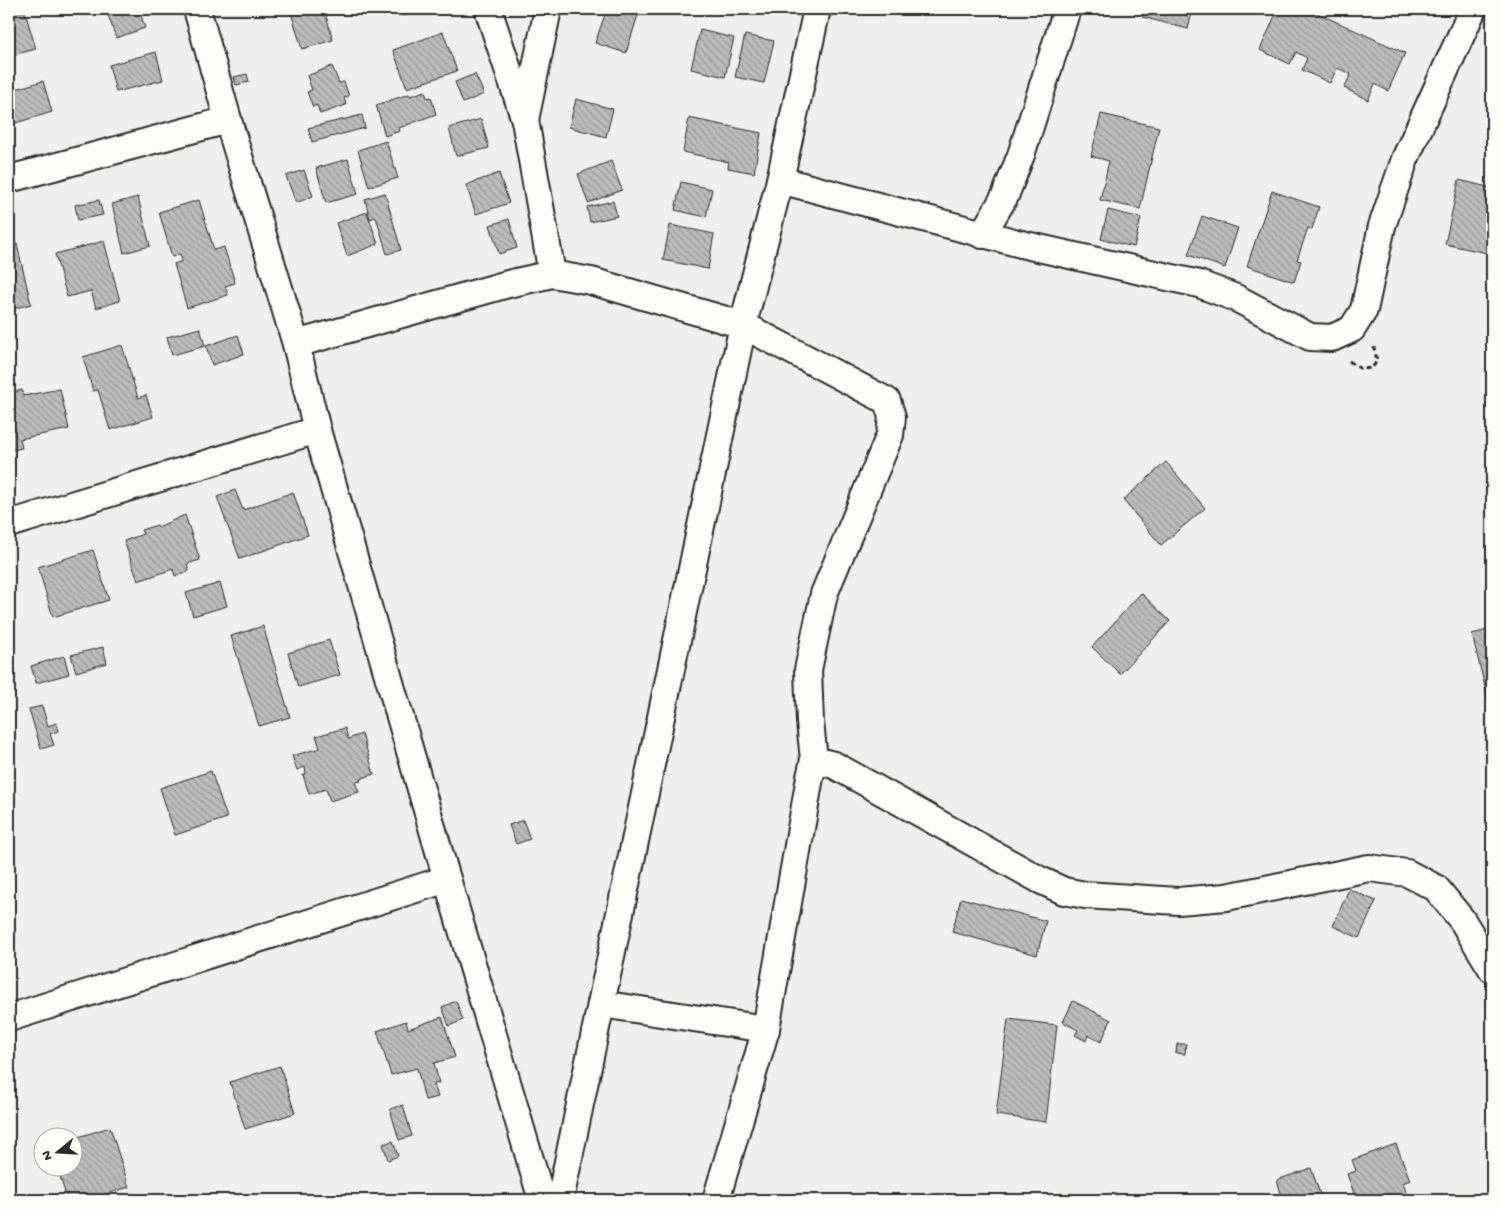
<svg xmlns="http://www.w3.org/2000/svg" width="1501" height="1209" font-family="'Gochi Hand',sans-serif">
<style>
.building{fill:url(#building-back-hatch);stroke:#2b2b2b}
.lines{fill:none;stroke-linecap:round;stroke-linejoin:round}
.minor-casing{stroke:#2b2b2b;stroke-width:30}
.path{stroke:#2b2b2b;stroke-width:3;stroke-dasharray:5 4;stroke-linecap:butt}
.minor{stroke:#fdfcf7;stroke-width:26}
</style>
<defs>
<pattern id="building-back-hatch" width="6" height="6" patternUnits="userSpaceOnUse" patternTransform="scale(1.25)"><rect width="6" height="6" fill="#bdbcb8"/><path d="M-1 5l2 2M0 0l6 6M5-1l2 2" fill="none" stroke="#9a9996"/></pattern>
</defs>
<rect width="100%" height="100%" fill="#f0efeb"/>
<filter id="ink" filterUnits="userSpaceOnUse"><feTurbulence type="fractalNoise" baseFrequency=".02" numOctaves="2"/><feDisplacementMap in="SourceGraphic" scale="10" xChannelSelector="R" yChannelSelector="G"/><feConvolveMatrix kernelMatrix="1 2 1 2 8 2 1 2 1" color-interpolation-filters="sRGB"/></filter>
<g filter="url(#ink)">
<g class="building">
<polygon points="9,9 24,9 36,49 9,56"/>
<polygon points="106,9 139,9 145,28 116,38"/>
<polygon points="290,9 324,9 333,40 302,49"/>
<polygon points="400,9 428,9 403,16"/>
<polygon points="607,9 619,9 638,15 626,53 595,43"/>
<polygon points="1145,9 1193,9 1188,29 1142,17"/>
<polygon points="1278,9 1308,9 1405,53 1388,91 1375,84 1368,100 1344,88 1351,74 1337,68 1330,83 1302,70 1307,58 1296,52 1290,64 1260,50"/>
<polygon points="700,30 734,38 725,77 691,69"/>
<polygon points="443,32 457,71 407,88 393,50"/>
<polygon points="745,35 774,41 764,83 735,77"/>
<polygon points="156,52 163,80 116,92 109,65"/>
<polygon points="332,66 339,83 344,82 349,96 344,98 346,105 320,114 317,105 313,107 307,92 312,90 307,76"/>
<polygon points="247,74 249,82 236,85 234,77"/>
<polygon points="475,74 484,94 463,103 455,82"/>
<polygon points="43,81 52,112 9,125 9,91"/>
<polygon points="425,91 427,98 431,97 436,114 399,128 400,131 385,136 376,105 409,94 410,96"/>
<polygon points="576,99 613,109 606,137 569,127"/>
<polygon points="1101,114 1159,127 1140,209 1100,200 1109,161 1091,156"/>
<polygon points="362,115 365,128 312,142 308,128"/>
<polygon points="689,118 761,133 754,173 728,168 729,162 683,152"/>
<polygon points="481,119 489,148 456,156 449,128"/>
<polygon points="386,141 398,178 369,187 358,150"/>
<polygon points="348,159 358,194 326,203 316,168"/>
<polygon points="611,161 622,190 588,203 578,174"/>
<polygon points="304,170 313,196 296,203 286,176"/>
<polygon points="499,173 509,203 476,214 466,185"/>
<polygon points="1459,180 1492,188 1492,227 1487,253 1445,244"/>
<polygon points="681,182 712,189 706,217 675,210"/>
<polygon points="1272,191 1319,207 1312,229 1308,228 1297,260 1301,261 1294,282 1247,266"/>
<polygon points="385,193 401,250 387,254 376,217 370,219 365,199"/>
<polygon points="138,197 150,246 124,253 112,204"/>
<polygon points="99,200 103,215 78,220 75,205"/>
<polygon points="199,200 214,250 224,247 235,283 225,286 228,295 187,308 174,264 182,261 180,254 172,257 159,212"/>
<polygon points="613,201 617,216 590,222 587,207"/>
<polygon points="1108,210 1141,218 1134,247 1101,239"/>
<polygon points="367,212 378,244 347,256 336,223"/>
<polygon points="1202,216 1238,228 1225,268 1188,255"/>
<polygon points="509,219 517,248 499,254 490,225"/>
<polygon points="670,225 714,234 708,269 663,260"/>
<polygon points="104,241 120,301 96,308 91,291 67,297 55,254"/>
<polygon points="17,244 31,304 9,310 9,246"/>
<polygon points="200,328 205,346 172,355 167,337"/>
<polygon points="238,335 244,354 212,365 206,346"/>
<polygon points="122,345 138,398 146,395 153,417 110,430 98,390 93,391 83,357"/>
<polygon points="60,389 69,429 20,439 22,448 9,451 9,393 22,390 23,396"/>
<polygon points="1166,462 1205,508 1161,545 1123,500"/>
<polygon points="235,490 243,510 293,492 308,535 240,559 217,497"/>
<polygon points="185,515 200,560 187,564 189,571 175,576 173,569 138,581 124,541 143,534 141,530 157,525 158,527"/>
<polygon points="93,550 109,600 53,617 38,567"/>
<polygon points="220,583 227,606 193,616 186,593"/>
<polygon points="1141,593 1170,621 1120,674 1092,647"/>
<polygon points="263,626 290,717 259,726 231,636"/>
<polygon points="1492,629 1492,716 1472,634"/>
<polygon points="329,640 340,675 298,687 288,653"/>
<polygon points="103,647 107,663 76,672 71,655"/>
<polygon points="64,656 69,674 36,683 31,666"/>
<polygon points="42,706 48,726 56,723 58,731 50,734 54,745 41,749 29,709"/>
<polygon points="345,728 348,739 362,734 374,774 360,779 361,781 355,782 359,792 330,801 326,789 309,794 303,775 306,774 305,767 297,770 292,756 320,748 316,736"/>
<polygon points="211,771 227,818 175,835 160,788"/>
<polygon points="523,820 530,839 516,844 509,825"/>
<polygon points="1349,889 1376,901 1359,938 1333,926"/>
<polygon points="961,898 1046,921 1037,955 952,932"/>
<polygon points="456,1001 463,1020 449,1026 442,1007"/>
<polygon points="1073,1001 1111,1020 1101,1042 1088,1035 1086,1041 1075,1035 1078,1030 1063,1022"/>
<polygon points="442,1017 455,1057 434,1063 439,1083 434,1084 438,1097 425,1100 417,1068 391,1075 377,1031 406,1021 408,1029"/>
<polygon points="1008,1019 1057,1025 1046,1122 996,1115"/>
<polygon points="1177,1044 1186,1044 1185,1054 1176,1053"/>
<polygon points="280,1066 295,1113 245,1129 230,1082"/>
<polygon points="403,1105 412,1136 399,1140 390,1109"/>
<polygon points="110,1127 129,1187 87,1200 67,1200 57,1166 72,1166 72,1139"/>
<polygon points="393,1141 398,1156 388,1160 383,1144"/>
<polygon points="1396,1144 1410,1180 1403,1183 1409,1200 1369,1200 1367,1195 1356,1199 1347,1174 1356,1171 1352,1160"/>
<polygon points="1311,1168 1322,1200 1283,1200 1277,1180"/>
<polygon points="1121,1196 1153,1198 1153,1200 1121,1200"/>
</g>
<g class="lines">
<g class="minor-casing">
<g id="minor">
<polyline points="197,9 228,120 296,344 317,430 447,879 542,1200"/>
<polyline points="488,9 525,120 552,274"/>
<polyline points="525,120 548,9"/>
<polyline points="9,179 228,120"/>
<polyline points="780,180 1021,244 1199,284 1236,298 1310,337 1332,338 1352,329 1364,310 1382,226 1405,159 1473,9"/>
<polyline points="982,235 1005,196 1021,155 1067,9"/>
<polyline points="296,344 508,284 552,274 591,281 743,325 887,401 892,417 890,435 824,594 808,670 810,722 814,760 810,777 766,1029 716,1200"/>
<polyline points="9,524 317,430"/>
<polyline points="814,760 834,765 1040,880 1064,891 1085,895 1178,901 1226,897 1369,868 1407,873 1436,888 1462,920 1492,969"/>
<polyline points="601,1004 766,1029"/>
<polyline points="9,1018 447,879"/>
<polyline points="560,1200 743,325 780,180 817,9"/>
</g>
</g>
<polyline class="path" points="1349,361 1361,369 1372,368 1377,361 1374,347"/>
<use href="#minor" class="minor"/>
</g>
</g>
<rect width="1501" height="1209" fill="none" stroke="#fdfcf7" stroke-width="30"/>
<rect x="15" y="15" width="1471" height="1179" fill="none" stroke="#2b2b2b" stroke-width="2" filter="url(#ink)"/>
<g transform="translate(58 1152) rotate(252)"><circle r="24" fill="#fdfcf7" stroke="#a9a8a5"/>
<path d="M0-4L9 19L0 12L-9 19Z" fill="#2b2b2b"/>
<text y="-8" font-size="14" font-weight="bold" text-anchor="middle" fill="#2b2b2b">N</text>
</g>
</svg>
